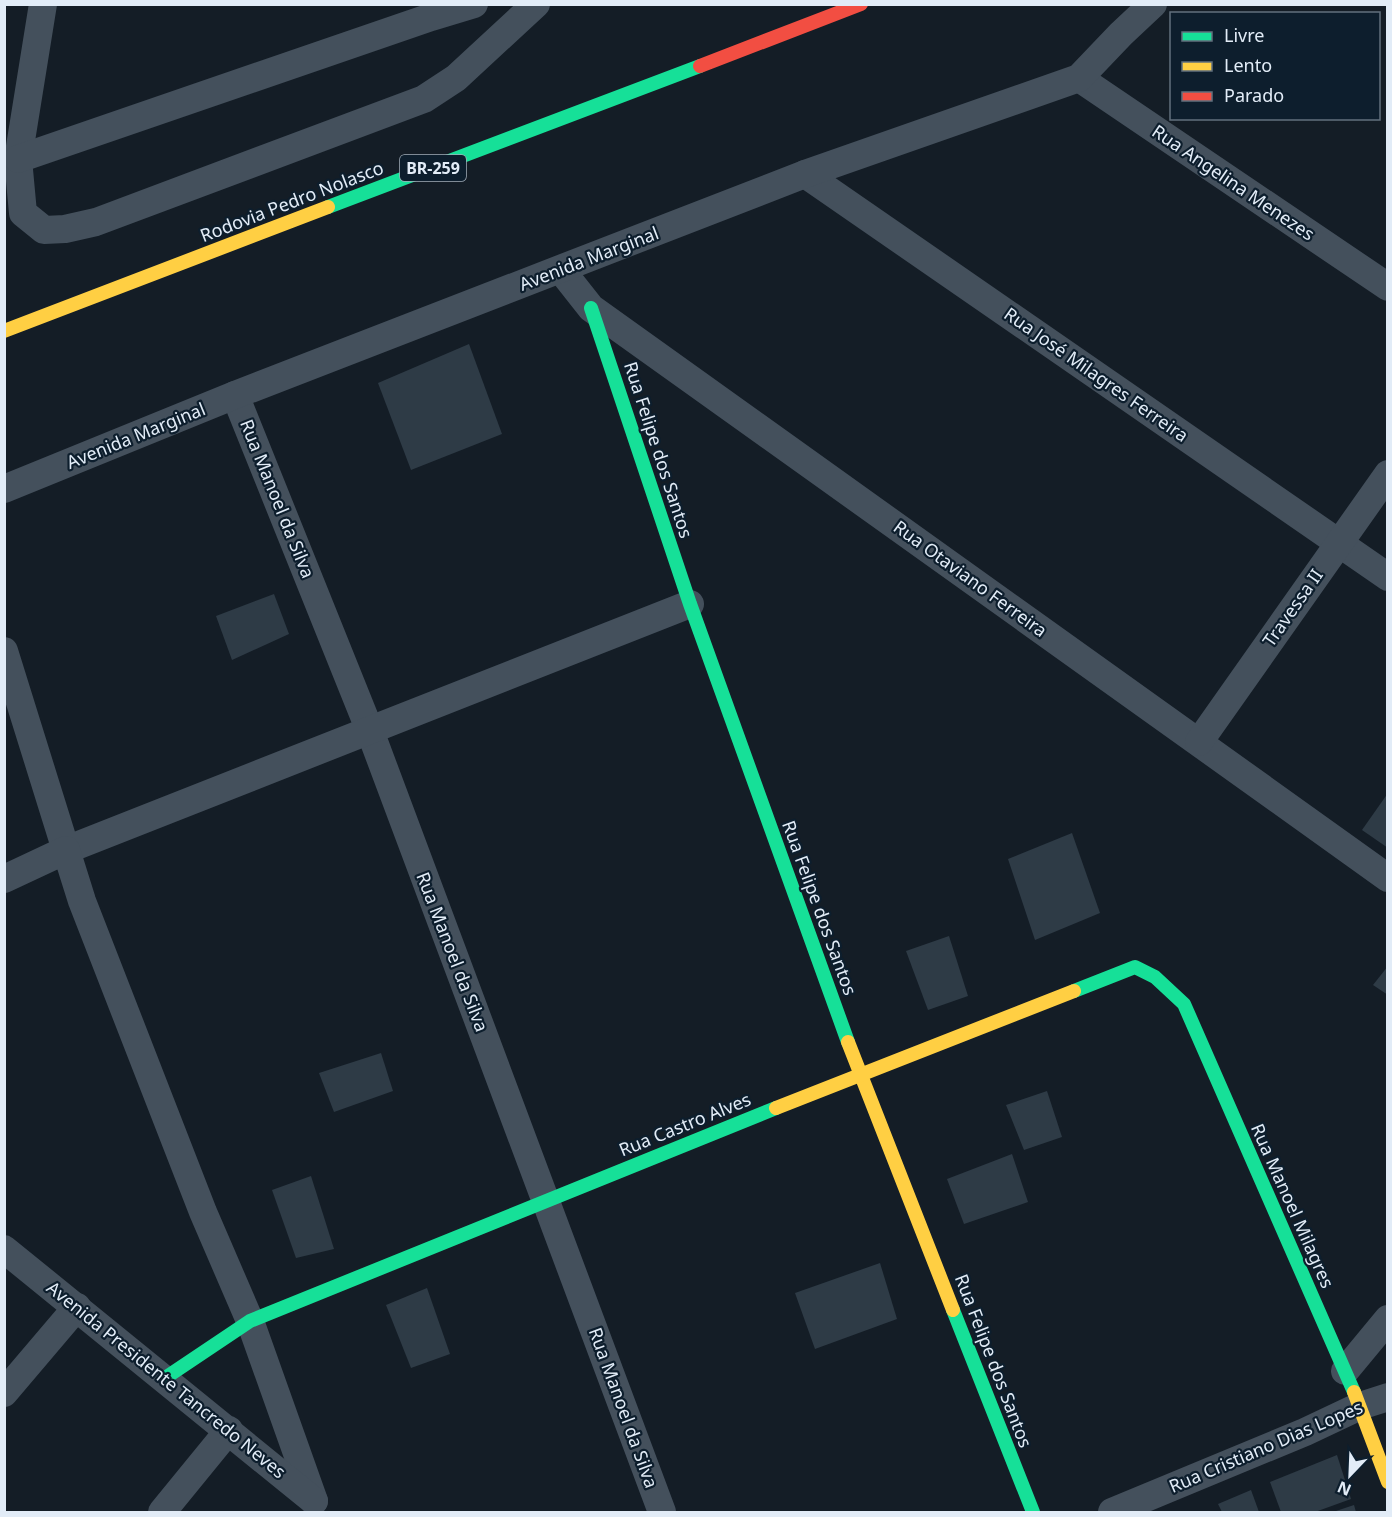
<svg xmlns="http://www.w3.org/2000/svg" width="1392" height="1517" font-family="'Noto Sans',sans-serif">
<style>
.building{fill:#2e3b46}
.lines{fill:none;stroke-linecap:round;stroke-linejoin:round}
.street{stroke:#44505c;stroke-width:28}
.fast{stroke:#16e098;stroke-width:14}
.slow{stroke:#ffcf43;stroke-width:14}
.jam{stroke:#f24e42;stroke-width:14}
.labels{text-anchor:middle;stroke-width:4.5;stroke-linejoin:round;paint-order:stroke}
.shield{fill:#0d1e2d;stroke:#a2aeba;stroke-width:1.5}
.shield-label{font-size:16px;font-weight:bold;fill:#e2ecf7}
.street-label{font-size:18px;fill:#e2ecf7;stroke:#0d1e2d}
</style>
<rect width="100%" height="100%" fill="#141d26"/>
<g class="building">
<polygon points="469,344 502,434 411,470 378,383"/>
<polygon points="274,594 289,634 232,660 216,616"/>
<polygon points="1388,793 1388,848 1362,830"/>
<polygon points="1072,833 1100,913 1035,940 1008,859"/>
<polygon points="949,936 968,996 928,1010 906,951"/>
<polygon points="1388,966 1388,995 1373,985"/>
<polygon points="381,1053 393,1091 334,1112 319,1073"/>
<polygon points="1047,1091 1062,1137 1024,1150 1006,1105"/>
<polygon points="1012,1154 1028,1202 964,1224 947,1179"/>
<polygon points="311,1176 334,1249 296,1258 272,1190"/>
<polygon points="880,1263 897,1319 815,1349 795,1293"/>
<polygon points="427,1288 450,1354 411,1368 386,1305"/>
<polygon points="1337,1455 1351,1499 1315,1512 1281,1512 1270,1482"/>
<polygon points="1251,1490 1259,1512 1222,1512 1218,1504"/>
<polygon points="1354,1505 1356,1512 1333,1512"/>
</g>
<g class="lines">
<g class="street">
<polyline points="43,4 18,159 23,213 44,230 65,229 96,222 424,99 456,78 536,4"/>
<polyline points="1079,78 1388,287"/>
<polyline points="18,159 431,17 474,4"/>
<polyline points="805,174 1388,577"/>
<polyline points="561,270 591,308 1388,878"/>
<polyline points="235,395 370,731 662,1512"/>
<polyline points="4,489 235,395 805,174 1079,78 1121,34 1153,4"/>
<polyline points="4,651 66,850 690,604"/>
<polyline points="1199,742 1388,474"/>
<polyline points="4,879 66,850 82,901 203,1212 250,1321 314,1501"/>
<polyline points="4,1249 314,1501"/>
<polyline points="1345,1371 1388,1319"/>
<polyline points="4,1393 77,1307"/>
<polyline points="162,1512 229,1430"/>
<polyline points="1112,1512 1305,1432 1360,1406 1388,1397"/>
</g>
<g class="fast">
<polyline points="328,207 700,66"/>
<polyline points="591,308 690,604 848,1042"/>
<polyline points="1074,991 1135,967 1155,977 1184,1004 1354,1392"/>
<polyline points="953,1310 1033,1512"/>
<polyline points="165,1378 250,1321 776,1108"/>
</g>
<g class="slow">
<polyline points="4,331 328,207"/>
<polyline points="848,1042 953,1310"/>
<polyline points="776,1108 1074,991"/>
<polyline points="1354,1392 1388,1482"/>
</g>
<polyline class="jam" points="700,66 861,4"/>
</g>
<g class="labels">
<rect class="shield" x="400" y="155" width="66" height="26" rx="4.5"/>
<g class="shield-label">
<text x="433" y="174">BR-259</text>
</g>
<g class="street-label">
<text transform="translate(1233 183) rotate(34)" y="6">Rua Angelina Menezes</text>
<text transform="translate(292 202) rotate(-21)" y="6">Rodovia Pedro Nolasco</text>
<text transform="translate(589 259) rotate(-21)" y="6">Avenida Marginal</text>
<text transform="translate(1096 375) rotate(35)" y="6">Rua José Milagres Ferreira</text>
<text transform="translate(136 436) rotate(-22)" y="6">Avenida Marginal</text>
<text transform="translate(658 450) rotate(72)" y="6">Rua Felipe dos Santos</text>
<text transform="translate(277 499) rotate(68)" y="6">Rua Manoel da Silva</text>
<text transform="translate(970 579) rotate(36)" y="6">Rua Otaviano Ferreira</text>
<text transform="translate(1293 608) rotate(-55)" y="6">Travessa II</text>
<text transform="translate(819 908) rotate(70)" y="6">Rua Felipe dos Santos</text>
<text transform="translate(452 952) rotate(69)" y="6">Rua Manoel da Silva</text>
<text transform="translate(685 1125) rotate(-22)" y="6">Rua Castro Alves</text>
<text transform="translate(1292 1206) rotate(66)" y="6">Rua Manoel Milagres</text>
<text transform="translate(993 1361) rotate(69)" y="6">Rua Felipe dos Santos</text>
<text transform="translate(166 1380) rotate(39)" y="6">Avenida Presidente Tancredo Neves</text>
<text transform="translate(623 1408) rotate(70)" y="6">Rua Manoel da Silva</text>
<text transform="translate(1266 1447) rotate(-23)" y="6">Rua Cristiano Dias Lopes</text>
</g>
</g>
<rect width="1392" height="1517" fill="none" stroke="#e2ecf7" stroke-width="12"/>
<rect x="1170" y="12" width="210" height="108" fill="#0d1e2d" stroke="#62707e" stroke-width="1.5"/>
<rect x="1182" y="32" width="30" height="9" fill="#16e098" stroke="#62707e" stroke-width="1.5"/>
<text x="1224" y="42" font-size="18" fill="#e2ecf7">Livre</text>
<rect x="1182" y="62" width="30" height="9" fill="#ffcf43" stroke="#62707e" stroke-width="1.5"/>
<text x="1224" y="72" font-size="18" fill="#e2ecf7">Lento</text>
<rect x="1182" y="92" width="30" height="9" fill="#f24e42" stroke="#62707e" stroke-width="1.5"/>
<text x="1224" y="102" font-size="18" fill="#e2ecf7">Parado</text>
<g transform="translate(1350 1475) rotate(203)" stroke="#0d1e2d" stroke-width="4.5" paint-order="stroke">
<path d="M0-4.5L10 22L0 15L-10 22Z" fill="#e2ecf7"/>
<text y="-9" font-size="16" font-weight="bold" text-anchor="middle" fill="#e2ecf7">N</text>
</g>
</svg>
